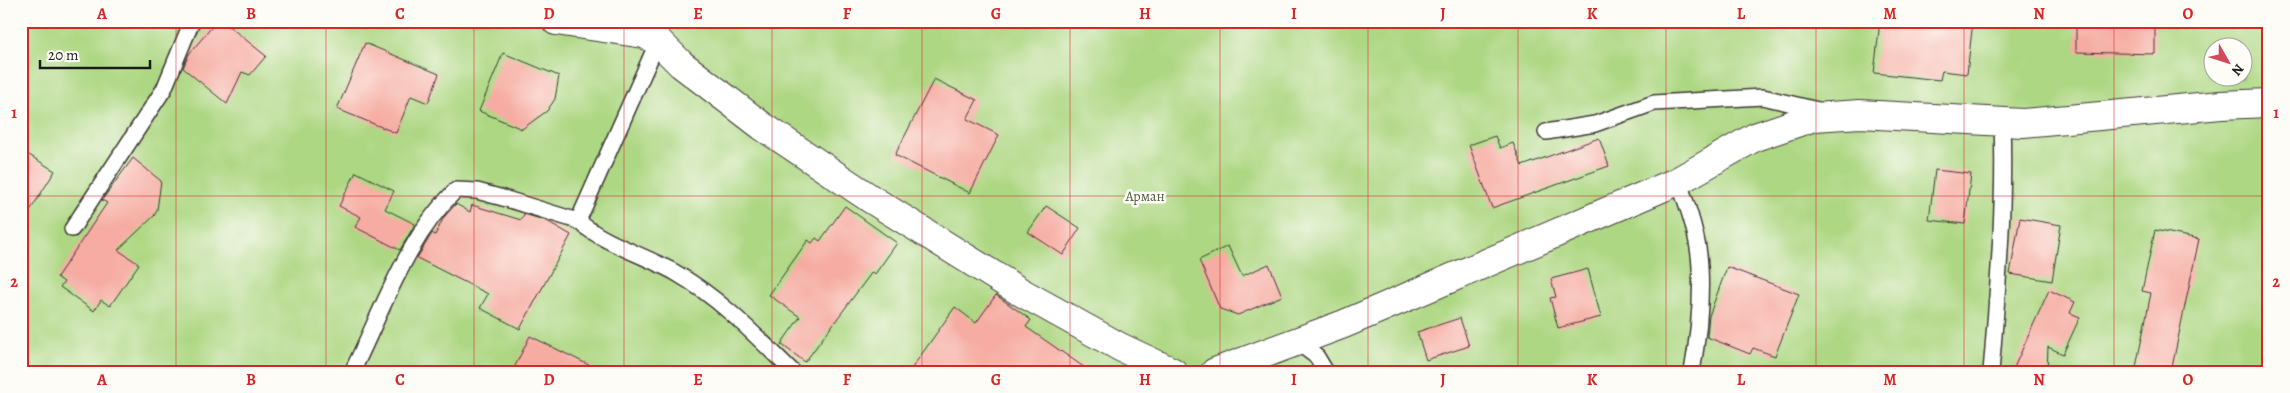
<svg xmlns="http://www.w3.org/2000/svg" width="2290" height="393" font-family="Alegreya,serif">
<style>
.green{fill:#add782;stroke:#647a4f;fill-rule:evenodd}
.building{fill:#f6aca2}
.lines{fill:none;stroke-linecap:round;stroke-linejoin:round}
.lane-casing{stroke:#3c3934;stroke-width:18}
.street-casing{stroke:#3c3934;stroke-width:30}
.lane{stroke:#fff;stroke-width:15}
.street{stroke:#fff;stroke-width:28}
.grid{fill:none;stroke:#d62828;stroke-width:1;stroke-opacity:0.55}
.labels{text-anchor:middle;stroke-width:5;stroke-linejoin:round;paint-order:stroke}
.park-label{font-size:14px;fill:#4f5d40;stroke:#fdfcf7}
.neatline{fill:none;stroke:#d62828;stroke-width:2}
.grid-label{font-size:16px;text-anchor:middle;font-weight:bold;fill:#d62828}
</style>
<rect width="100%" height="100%" fill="#fdfcf7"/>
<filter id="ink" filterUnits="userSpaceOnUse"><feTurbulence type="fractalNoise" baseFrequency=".02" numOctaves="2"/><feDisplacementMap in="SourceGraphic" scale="10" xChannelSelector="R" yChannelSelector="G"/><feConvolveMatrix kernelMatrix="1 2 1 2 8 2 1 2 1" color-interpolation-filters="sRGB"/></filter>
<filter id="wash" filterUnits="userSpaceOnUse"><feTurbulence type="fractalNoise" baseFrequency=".0096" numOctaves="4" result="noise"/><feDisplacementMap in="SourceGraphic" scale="20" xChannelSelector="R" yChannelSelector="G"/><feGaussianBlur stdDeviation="1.12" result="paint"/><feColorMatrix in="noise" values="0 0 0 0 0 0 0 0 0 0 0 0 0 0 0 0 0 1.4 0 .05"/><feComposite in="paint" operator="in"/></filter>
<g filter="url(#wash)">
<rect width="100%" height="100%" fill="#f3dcbd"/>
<path class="green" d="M21,21h2248v351h-2248zM2212,48h30v30h-30z"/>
<g id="blocks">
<g class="building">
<polygon points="1880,21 1973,21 1967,74 1942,71 1940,80 1874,73"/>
<polygon points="2076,21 2155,21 2155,54 2076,52"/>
<polygon points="216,22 230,27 266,56 250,75 242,72 227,104 183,68 189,54"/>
<polygon points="365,43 439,74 428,103 411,96 396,133 337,109"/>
<polygon points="503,53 559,76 555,99 547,111 522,129 479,111"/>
<polygon points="934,79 977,100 967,119 999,135 970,193 895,155"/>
<polygon points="1495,136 1500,148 1513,143 1522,166 1599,138 1609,166 1492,208 1469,145"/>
<polygon points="21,150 55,171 21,225"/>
<polygon points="133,158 161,181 157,210 154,216 118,250 139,264 110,306 101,300 94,311 60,287 64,282 57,277 107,203 102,200"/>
<polygon points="1935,170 1971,174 1965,224 1929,220"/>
<polygon points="356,172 394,191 385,209 415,224 400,250 355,227 361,217 339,206"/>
<polygon points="456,204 470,212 472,205 521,220 524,214 547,221 571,235 520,329 480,308 488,294 417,258 431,235 432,233 435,235 444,217"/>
<polygon points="845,206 897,243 875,274 872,272 805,362 781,344 800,317 769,295 808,240 812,243 816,238 820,241"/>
<polygon points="1046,206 1080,228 1063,255 1028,232"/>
<polygon points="2020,218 2061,225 2052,281 2010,274"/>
<polygon points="2155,230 2199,239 2171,372 2135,372 2151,293 2142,291"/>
<polygon points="1228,246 1242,276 1269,264 1282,296 1238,315 1220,309 1199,260"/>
<polygon points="1727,267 1799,294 1775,356 1753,348 1750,354 1707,337 1709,316"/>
<polygon points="1588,269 1601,317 1558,328 1550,298 1556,297 1551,279"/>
<polygon points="2049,290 2075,302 2070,313 2080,317 2063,354 2048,347 2047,372 2012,372"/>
<polygon points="996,295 1031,320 1026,327 1091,372 909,372 955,307 976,323"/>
<polygon points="1460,318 1469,346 1426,360 1417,332"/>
<polygon points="530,336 603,372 512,372"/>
</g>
</g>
</g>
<g filter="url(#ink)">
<use href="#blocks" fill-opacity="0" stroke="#3c3934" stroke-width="1"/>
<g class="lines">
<g class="lane-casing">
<g id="lane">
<path d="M658,41l-80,180c28,24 65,33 98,52 45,26 80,63 117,99"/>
<polyline points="1546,132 1595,124 1654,103 1763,97 1822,111"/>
<path d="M1678,181c10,25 21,59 22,86 2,35 -2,71 -8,105"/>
<polyline points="72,229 164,89 192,21"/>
<polyline points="1297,342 1317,357 1326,372"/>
<path d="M352,372c31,-62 54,-134 104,-182l21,1 26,7 75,23"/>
<path d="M1991,372c7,-84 14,-167 11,-250"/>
</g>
</g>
<g class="street-casing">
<g id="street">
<polyline points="556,21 644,34 658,41 681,64 762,126 871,199 1019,291 1120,347 1173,372"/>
<polyline points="1215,372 1344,324 1678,181 1755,137 1814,117 1860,114 2023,123 2221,105 2269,103"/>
</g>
</g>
<use href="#lane" class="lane"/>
<use href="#street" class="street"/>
</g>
</g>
<path class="grid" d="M176,21v351M326,21v351M474,21v351M624,21v351M772,21v351M922,21v351M1070,21v351M1220,21v351M1368,21v351M1518,21v351M1666,21v351M1816,21v351M1964,21v351M2114,21v351M21,196h2248"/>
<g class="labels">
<g class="park-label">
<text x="1145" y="201">Арман</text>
</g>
</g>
<rect width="2290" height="393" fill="none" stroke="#fdfcf7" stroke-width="55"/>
<g transform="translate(2228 62) rotate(129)"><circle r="24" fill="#fdfcf7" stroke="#a3a29f"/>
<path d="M0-4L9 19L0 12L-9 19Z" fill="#d1495b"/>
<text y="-8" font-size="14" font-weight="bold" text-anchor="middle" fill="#1c1c1c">N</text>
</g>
<path d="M40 60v8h110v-8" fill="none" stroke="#1c1c1c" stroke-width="2.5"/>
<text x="48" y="60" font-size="15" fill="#1c1c1c" stroke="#fdfcf7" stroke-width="4" paint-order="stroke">20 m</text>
<rect x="28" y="28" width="2234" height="338" class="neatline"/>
<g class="grid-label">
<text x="102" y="19">A</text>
<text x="251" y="19">B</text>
<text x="400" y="19">C</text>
<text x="549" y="19">D</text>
<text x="698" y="19">E</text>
<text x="847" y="19">F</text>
<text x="996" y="19">G</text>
<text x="1145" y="19">H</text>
<text x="1294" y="19">I</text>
<text x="1443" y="19">J</text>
<text x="1592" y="19">K</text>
<text x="1741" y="19">L</text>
<text x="1890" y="19">M</text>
<text x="2039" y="19">N</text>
<text x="2188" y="19">O</text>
<text x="14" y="118">1</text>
<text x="2276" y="118">1</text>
<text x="14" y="287">2</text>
<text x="2276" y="287">2</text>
<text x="102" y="385">A</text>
<text x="251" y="385">B</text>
<text x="400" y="385">C</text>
<text x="549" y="385">D</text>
<text x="698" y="385">E</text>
<text x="847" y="385">F</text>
<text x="996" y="385">G</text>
<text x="1145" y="385">H</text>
<text x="1294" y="385">I</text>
<text x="1443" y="385">J</text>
<text x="1592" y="385">K</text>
<text x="1741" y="385">L</text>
<text x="1890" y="385">M</text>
<text x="2039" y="385">N</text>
<text x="2188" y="385">O</text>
</g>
</svg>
